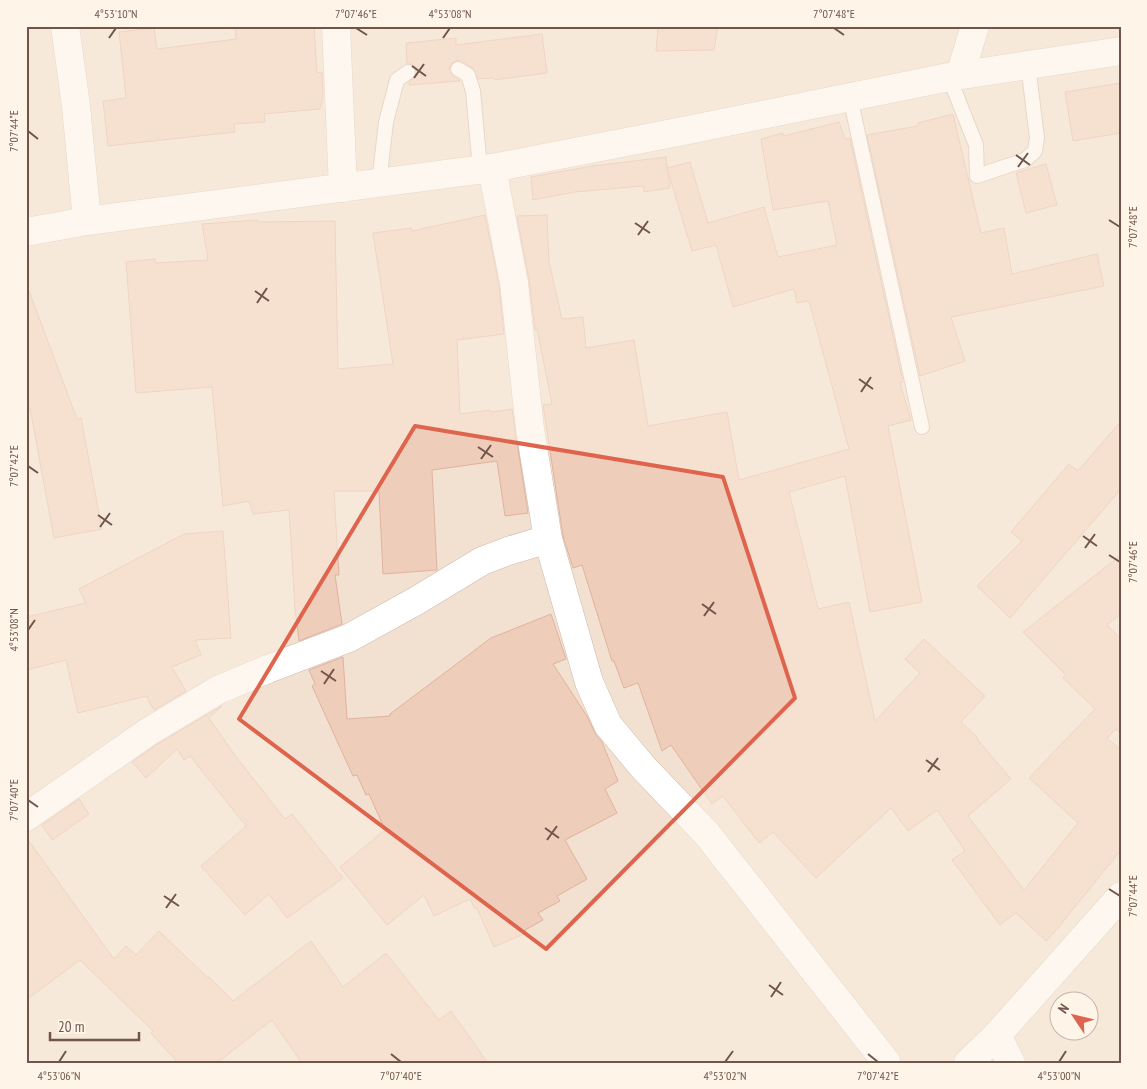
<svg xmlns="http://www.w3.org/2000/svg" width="1147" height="1089" font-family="'PT Sans Narrow',sans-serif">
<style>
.residential{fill:#f2e1d1;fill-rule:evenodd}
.building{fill:#efcdbb;stroke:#e1b29d}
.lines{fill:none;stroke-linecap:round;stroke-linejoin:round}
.lane-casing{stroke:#ceb9ad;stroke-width:16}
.street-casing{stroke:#ceb9ad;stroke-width:29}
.secondary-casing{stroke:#d0b8aa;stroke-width:29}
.lane{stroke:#fff;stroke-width:14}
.street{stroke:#fff;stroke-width:28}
.secondary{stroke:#fff;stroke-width:28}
.marked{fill:none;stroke:#df644d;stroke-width:4;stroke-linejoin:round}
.ticks{fill:none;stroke:#71554a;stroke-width:2}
.neatline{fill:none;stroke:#71554a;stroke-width:2}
.ticks-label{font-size:12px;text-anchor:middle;fill:#71554a}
</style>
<rect width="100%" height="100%" fill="#fbf0e2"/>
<path class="residential" d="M26,26h1095v1037h-1095zM1060,1002h30v30h-30z"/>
<g class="building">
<polygon points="235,26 314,26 317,73 322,72 323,97 320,109 264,114 265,122 234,124 235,132 108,146 103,101 126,98 119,32 154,28 157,49 236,39"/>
<polygon points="658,26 718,26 714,50 656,51"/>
<polygon points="542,34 547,73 495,80 494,78 478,79 473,68 458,60 451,64 449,69 453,76 460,81 409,85 409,82 416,76 417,72 415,66 407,63 406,43 456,38 456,45"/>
<polygon points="1121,83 1121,133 1073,141 1065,92"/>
<polygon points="953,114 981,233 1004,228 1012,274 1097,254 1104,286 951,317 965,361 920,376 867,135 918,126 918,123"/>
<polygon points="839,122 845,139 850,138 903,382 900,383 911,420 888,426 922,602 870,612 845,476 789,492 818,609 849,602 875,721 920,673 905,659 924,639 985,696 961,722 978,738 977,739 1011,779 968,816 1024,890 1078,823 1029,778 1095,709 1063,678 1066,675 1023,632 1121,555 1121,614 1107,625 1121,639 1121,734 1116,729 1107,738 1121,750 1121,850 1057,929 1046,941 1016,913 1000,925 952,860 965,851 937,810 908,831 891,808 816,878 773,832 759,843 723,796 712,804 671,745 662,751 638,683 624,688 614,661 612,661 582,565 573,568 563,536 543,405 552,404 537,329 535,330 529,280 517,216 547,215 549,262 562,319 583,317 586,348 634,340 648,426 727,412 739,480 849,449 809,301 797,303 794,289 733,307 716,245 692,251 667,168 690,162 708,223 764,207 778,257 837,245 828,201 773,210 761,139 783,133 783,136"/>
<polygon points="666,157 670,188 644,192 643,186 575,192 533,200 531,177 592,166"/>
<polygon points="1046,164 1057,205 1026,213 1016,173"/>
<polygon points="485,215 499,285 504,334 457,340 460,414 490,410 491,412 512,409 528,513 505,516 497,461 432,470 437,570 383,574 379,491 334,491 339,575 335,575 342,624 299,641 295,609 289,510 253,514 249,501 223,506 212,387 136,393 126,262 155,259 155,263 208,260 202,224 257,220 258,222 335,221 338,369 393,364 373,233 411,228 412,231"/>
<polygon points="26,291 29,291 77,419 81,418 102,529 54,538 30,408 26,410"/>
<polygon points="1121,421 1121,489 1010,618 977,586 1022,541 1011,532 1069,464 1078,471"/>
<polygon points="223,531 231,638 195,640 201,655 172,667 186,691 154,710 146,696 78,713 66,660 26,670 26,617 86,603 79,589 184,534"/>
<polygon points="551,614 566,659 553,664 587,716 596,735 602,742 618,781 605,789 617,813 565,840 587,879 557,896 560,901 538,913 543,920 525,930 526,933 494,947 477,908 475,909 470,899 434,916 424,895 387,925 340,867 385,830 369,794 366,795 357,775 353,776 312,686 315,684 309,670 343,657 347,719 390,716 390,714 491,638"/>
<polygon points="222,706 209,718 234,754 285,819 292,814 343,878 287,918 269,894 245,915 201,866 246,826 190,756 184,760 177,749 146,778 132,762 156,745"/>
<polygon points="79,799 89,814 52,840 42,825"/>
<polygon points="26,837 114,959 126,946 136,955 159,931 208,978 209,977 233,1001 311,941 343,987 386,953 439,1020 451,1011 488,1063 302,1063 272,1020 217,1063 178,1063 151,1033 153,1031 80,960 26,1000"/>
</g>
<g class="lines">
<g class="lane-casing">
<g id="lane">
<polyline points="458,69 468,75 473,91 480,169"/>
<polyline points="949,77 976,145 977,176 1025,160 1035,151 1037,138 1028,65"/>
<polyline points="850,97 922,427"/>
<polyline points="379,183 386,122 397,80 408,72"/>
</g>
</g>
<g class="street-casing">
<g id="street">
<polyline points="65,26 76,106 87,221"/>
<polyline points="336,26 343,188"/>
<polyline points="960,75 975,26"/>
<polyline points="492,168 514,283 530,429 548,539 589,682 608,725 642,766 707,834 887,1063"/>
<polyline points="26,817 148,732 218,690 268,669 349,638 416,601 482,561 508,551 548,539"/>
<polyline points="997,1035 1011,1063"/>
<polyline points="968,1063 997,1035 1121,896"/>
</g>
</g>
<g class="secondary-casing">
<polyline id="secondary" points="26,232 87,221 492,168 683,131 949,77 1121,51"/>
</g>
<use href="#lane" class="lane"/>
<use href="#street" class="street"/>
<use href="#secondary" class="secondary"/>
</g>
<path d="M0 0H1147V1089H0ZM415,426l308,51 72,221 -249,251 -307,-230z" fill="#fbf0e2" fill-opacity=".55" fill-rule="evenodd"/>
<path class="marked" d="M415,426l308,51 72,221 -249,251 -307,-230z"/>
<path class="ticks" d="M356,28l11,7M834,28l10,7M109,38l7,-10M443,38l7,-10M412,66l14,10M414,78l10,-14M28,131l10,8M1016,155l14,10M1018,167l10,-14M1109,220l11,7M635,223l15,10M638,235l10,-14M255,291l14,10M257,303l10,-15M859,379l14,10M861,392l10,-15M478,447l15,10M481,459l10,-14M28,466l10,7M98,515l14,10M100,527l10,-14M1083,536l14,10M1085,548l10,-14M1109,555l11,7M702,604l14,10M704,616l10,-14M28,630l7,-10M321,671l15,10M324,684l10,-15M926,760l14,10M928,772l10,-14M28,800l10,7M545,828l14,10M547,840l10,-14M1109,889l11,7M164,896l15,10M166,908l10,-14M769,985l14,10M771,997l10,-15M391,1054l10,8M868,1054l10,8M59,1062l7,-11M725,1062l8,-11M1059,1062l7,-11"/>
<rect width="1147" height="1089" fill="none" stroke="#fef4e8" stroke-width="55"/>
<g transform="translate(1074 1016) rotate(305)"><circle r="24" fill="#fef4e8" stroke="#c6b4a9"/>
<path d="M0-4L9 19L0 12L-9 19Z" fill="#df644d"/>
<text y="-8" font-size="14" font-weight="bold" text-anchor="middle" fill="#71554a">N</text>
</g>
<path d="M50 1032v8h89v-8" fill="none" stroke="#71554a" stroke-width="2.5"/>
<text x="58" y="1032" font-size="15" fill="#71554a" stroke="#fef4e8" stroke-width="4" paint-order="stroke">20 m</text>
<rect x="28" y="28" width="1092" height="1034" class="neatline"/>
<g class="ticks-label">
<text x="116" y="18">4°53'10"N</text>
<text x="356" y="18">7°07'46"E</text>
<text x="450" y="18">4°53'08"N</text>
<text x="834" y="18">7°07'48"E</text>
<text transform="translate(14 131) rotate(-90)" y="4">7°07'44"E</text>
<text transform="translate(1133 227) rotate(-90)" y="4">7°07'48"E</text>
<text transform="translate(14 466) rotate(-90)" y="4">7°07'42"E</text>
<text transform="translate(1133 562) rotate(-90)" y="4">7°07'46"E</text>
<text transform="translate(14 630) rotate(-90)" y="4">4°53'08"N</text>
<text transform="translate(14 800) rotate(-90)" y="4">7°07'40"E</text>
<text transform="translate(1133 896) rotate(-90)" y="4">7°07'44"E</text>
<text x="59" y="1080">4°53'06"N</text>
<text x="401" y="1080">7°07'40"E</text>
<text x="725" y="1080">4°53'02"N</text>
<text x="878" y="1080">7°07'42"E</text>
<text x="1059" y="1080">4°53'00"N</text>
</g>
</svg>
